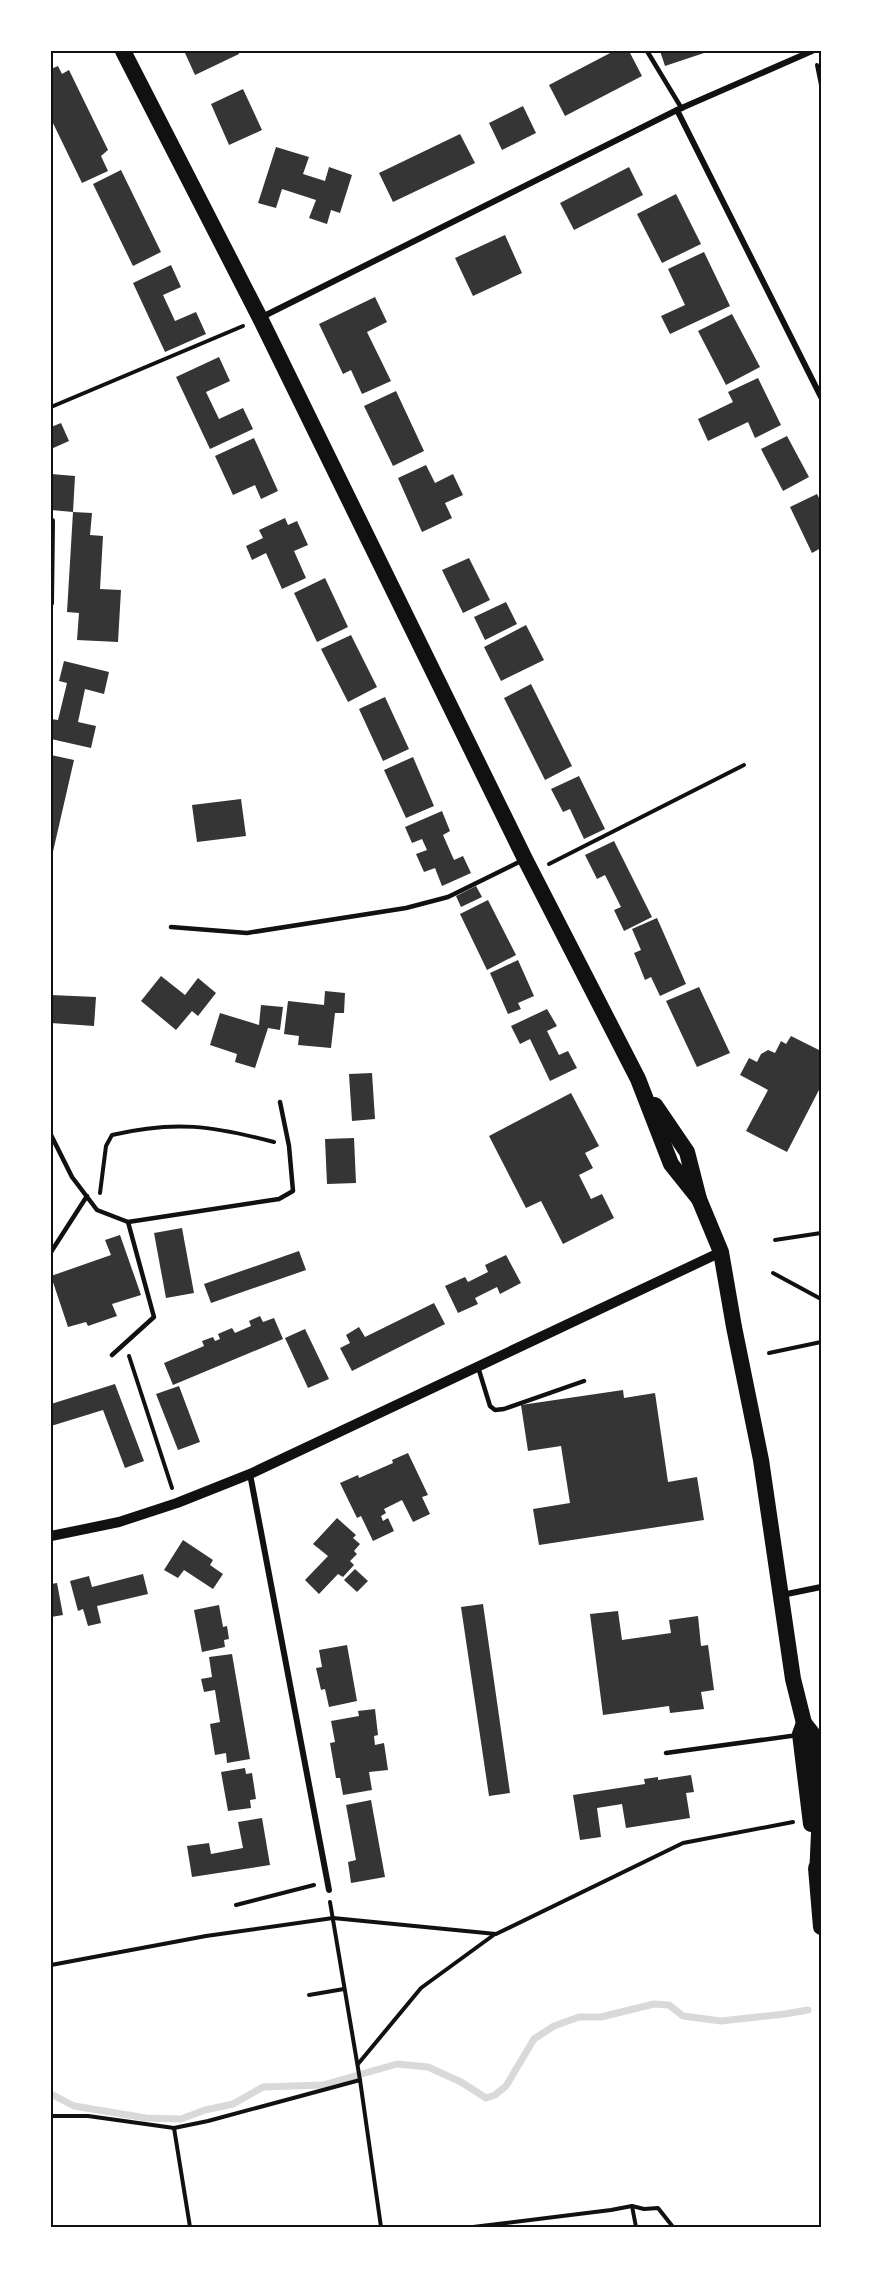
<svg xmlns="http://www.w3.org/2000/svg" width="872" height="2278" font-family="Rubik,sans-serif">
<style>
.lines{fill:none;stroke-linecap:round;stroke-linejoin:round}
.stream{stroke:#d9d9d9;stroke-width:7}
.building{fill:#353535}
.path{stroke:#111;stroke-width:4}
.service{stroke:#111;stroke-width:4.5}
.minor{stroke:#111;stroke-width:6}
.tertiary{stroke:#111;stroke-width:10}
.trunk{stroke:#111;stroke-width:16}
.neatline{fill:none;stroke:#111;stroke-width:2}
</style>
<rect width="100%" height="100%" fill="#fff"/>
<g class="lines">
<polyline class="stream" points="51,2094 74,2106 146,2118 181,2119 205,2110 233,2104 263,2087 323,2085 397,2064 428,2067 461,2082 486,2098 495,2095 506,2086 534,2039 554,2026 579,2017 601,2017 654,2004 669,2005 683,2016 721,2021 785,2014 808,2010"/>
</g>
<g class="building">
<polygon points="189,51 238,51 239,54 195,75 185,53"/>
<polygon points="614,51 629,51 642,76 565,116 549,85"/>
<polygon points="660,51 710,51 665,66"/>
<polygon points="58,66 62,74 69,70 108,150 101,156 108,171 82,183 51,119 51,69"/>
<polygon points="243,89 262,130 229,145 211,104"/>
<polygon points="523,106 536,133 502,150 489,123"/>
<polygon points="460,134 475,163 393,202 379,173"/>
<polygon points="276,147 309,157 303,174 325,181 329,167 352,175 340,213 331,210 327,224 309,218 316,200 282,189 276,208 258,203"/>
<polygon points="629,167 643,195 574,230 560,203"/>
<polygon points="121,170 161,252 133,266 93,184"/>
<polygon points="676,194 701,244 662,263 637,214"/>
<polygon points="505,235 522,273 473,296 455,258"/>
<polygon points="704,252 730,306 670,334 661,316 685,305 668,269"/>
<polygon points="171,265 181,287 163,295 175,321 196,312 206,334 165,352 133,283"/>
<polygon points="375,297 387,322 367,332 391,381 362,394 351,370 343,374 319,324"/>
<polygon points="732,314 760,367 726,385 698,331"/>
<polygon points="219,357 230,381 206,392 219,419 243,408 253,429 210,449 176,377"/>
<polygon points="758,378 781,425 755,438 748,422 708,441 698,419 733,402 728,392"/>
<polygon points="396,391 424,451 393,466 364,406"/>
<polygon points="61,423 69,441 51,449 51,427"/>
<polygon points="787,436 809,477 783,491 761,449"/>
<polygon points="254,438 278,491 261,499 255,485 233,495 215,456"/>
<polygon points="426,465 435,483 453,474 463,495 445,503 452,518 422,532 398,478"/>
<polygon points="51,474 75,476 73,512 51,510"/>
<polygon points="817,494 821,502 821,548 812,553 790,507"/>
<polygon points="73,512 92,513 90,535 103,536 100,589 121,590 118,642 77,640 79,613 67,612"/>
<polygon points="285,518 288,525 297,521 308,545 294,551 306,578 282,589 266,553 252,560 246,546 263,538 259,530"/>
<polygon points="469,558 490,600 463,613 442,570"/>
<polygon points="325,578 348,627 317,642 294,593"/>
<polygon points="506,602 517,624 485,640 474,617"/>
<polygon points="526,625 544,660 501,681 484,647"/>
<polygon points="351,635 377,687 348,702 321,649"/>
<polygon points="64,661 109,672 104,694 85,689 78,722 96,726 91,748 51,739 51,719 58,720 67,683 59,681"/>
<polygon points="531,684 572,766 545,780 504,698"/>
<polygon points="385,697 409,749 383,761 359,709"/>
<polygon points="51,755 74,760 52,856 51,856"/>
<polygon points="413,757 434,806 406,818 384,770"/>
<polygon points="579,776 605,829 584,839 570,809 563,812 551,789"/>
<polygon points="241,799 246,836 197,842 192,805"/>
<polygon points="442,811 450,831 443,835 454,860 463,856 471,873 442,886 435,868 424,872 416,854 427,850 422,839 412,843 405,827"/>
<polygon points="614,841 652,917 624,931 614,910 621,907 605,875 597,879 585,855"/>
<polygon points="476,886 482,897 461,907 456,896"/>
<polygon points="488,900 516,955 487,970 460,914"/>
<polygon points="657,918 686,984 660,996 651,977 645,980 639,965 634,953 641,950 632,929"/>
<polygon points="518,960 534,996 518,1003 521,1009 508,1014 490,973"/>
<polygon points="161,976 185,995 198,978 216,993 198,1016 192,1011 176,1030 141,1001"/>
<polygon points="699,987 730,1053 697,1067 666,1001"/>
<polygon points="325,991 345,993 344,1013 335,1013 331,1048 298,1045 299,1036 284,1034 288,1001 324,1005"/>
<polygon points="51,995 96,997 94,1026 51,1023"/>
<polygon points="261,1005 283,1007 280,1030 268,1028 255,1068 235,1062 237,1054 210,1045 220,1013 259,1025"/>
<polygon points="547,1009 557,1026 547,1031 559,1055 568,1051 577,1068 550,1081 530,1039 520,1044 511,1026"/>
<polygon points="791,1036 821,1051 821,1086 787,1152 746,1131 768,1090 740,1075 749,1058 757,1062 761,1054 768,1050 775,1053 781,1041 786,1044"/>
<polygon points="372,1073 375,1119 352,1121 349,1074"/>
<polygon points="571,1093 599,1146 585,1153 593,1168 579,1175 591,1199 602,1194 614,1218 563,1244 541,1201 526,1208 489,1136"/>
<polygon points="354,1138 356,1183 327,1184 325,1139"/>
<polygon points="182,1228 194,1293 166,1298 154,1233"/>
<polygon points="120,1235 141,1295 112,1304 117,1316 88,1326 86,1322 68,1327 51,1276 111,1255 105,1240"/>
<polygon points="299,1251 306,1270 211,1303 204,1284"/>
<polygon points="506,1255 521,1283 500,1294 497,1287 475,1298 478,1304 458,1313 445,1286 465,1277 468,1282 488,1272 485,1265"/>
<polygon points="434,1303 445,1324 352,1371 340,1348 350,1343 346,1335 359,1327 365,1337"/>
<polygon points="260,1316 263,1322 274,1318 283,1339 173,1385 164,1363 204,1346 202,1341 213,1337 215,1341 220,1339 218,1334 232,1328 235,1333 251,1326 249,1321"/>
<polygon points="305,1329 329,1379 308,1388 285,1338"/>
<polygon points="115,1384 144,1461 125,1468 103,1410 51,1426 51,1404"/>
<polygon points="179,1386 200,1442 178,1450 156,1394"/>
<polygon points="623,1390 624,1398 655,1393 668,1482 697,1477 704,1520 539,1545 533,1509 570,1503 561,1446 528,1451 521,1405"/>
<polygon points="408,1453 428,1495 422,1497 430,1514 413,1522 402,1500 384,1509 386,1513 381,1516 383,1521 388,1518 394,1531 373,1541 361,1516 357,1518 340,1483 358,1475 359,1478 393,1463 392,1460"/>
<polygon points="337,1518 356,1535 353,1538 360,1544 354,1551 357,1554 350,1561 354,1565 343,1577 338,1574 319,1594 305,1580 328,1556 313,1544"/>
<polygon points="183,1540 213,1560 210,1565 223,1574 213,1589 184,1570 178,1578 164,1570"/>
<polygon points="355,1569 368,1581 357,1592 344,1580"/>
<polygon points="143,1574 148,1594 97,1606 101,1623 88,1626 83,1609 78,1611 70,1581 89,1576 92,1587"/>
<polygon points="57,1583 63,1615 51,1617 51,1584"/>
<polygon points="483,1604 510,1793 489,1796 461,1607"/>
<polygon points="219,1605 223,1627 227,1626 229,1639 224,1640 225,1647 202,1652 194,1610"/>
<polygon points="618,1611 622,1640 671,1633 669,1620 698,1616 701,1646 708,1645 714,1690 701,1692 704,1709 670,1713 669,1706 603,1715 590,1614"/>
<polygon points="347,1645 357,1701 329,1707 325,1689 321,1690 316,1668 322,1667 319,1650"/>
<polygon points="232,1654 250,1759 227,1763 226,1753 215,1755 210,1724 220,1722 215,1690 204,1692 201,1679 212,1677 209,1657"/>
<polygon points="375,1709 378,1735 374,1736 375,1745 384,1743 388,1770 369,1772 372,1790 343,1795 340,1778 336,1778 330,1743 335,1742 331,1721 359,1716 358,1711"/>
<polygon points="245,1768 246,1774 252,1773 256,1799 250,1800 251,1808 228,1811 221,1772"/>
<polygon points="691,1775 694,1792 686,1793 690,1818 626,1828 622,1804 597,1808 601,1837 580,1840 573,1795 645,1784 644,1779 658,1777 658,1780"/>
<polygon points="371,1800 385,1877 351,1883 348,1862 356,1860 346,1805"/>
<polygon points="262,1818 270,1865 192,1877 187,1846 209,1843 211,1854 243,1848 238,1822"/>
</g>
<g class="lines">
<g class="path">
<polyline points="817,65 821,85"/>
<polyline points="51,407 243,326"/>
<polyline points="549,864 744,765"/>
<path d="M100,1193l6,-47 6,-11c63,-15 101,-9 162,7"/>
<polyline points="775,1240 821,1233"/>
<polyline points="773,1273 821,1299"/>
<polyline points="769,1353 821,1342"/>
<polyline points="129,1356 172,1488"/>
<polyline points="330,1902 360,2080"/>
<polyline points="236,1905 314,1885"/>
<polyline points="51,1965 206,1936 333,1918 496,1934 683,1843 793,1822"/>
<polyline points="309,1995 344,1989"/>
<polyline points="358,2064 421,1988 495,1934"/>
<polyline points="51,2116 88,2116 174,2128 208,2121 360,2080 381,2227"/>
<polyline points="174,2128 190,2227"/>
<polyline points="632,2206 636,2227"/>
<polyline points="473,2227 611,2210 632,2206 644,2209 658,2208 673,2227"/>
</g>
<g class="service">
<polyline points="647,51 682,109"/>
<polyline points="171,927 247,933 406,908 448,897 523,860"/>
<polyline points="51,1135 72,1177 97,1210 128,1222 279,1199 293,1191 289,1146 280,1102"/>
<polyline points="51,1252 87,1196"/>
<polyline points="112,1355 154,1317 128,1222"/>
<polyline points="478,1367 490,1406 495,1410 504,1409 584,1381"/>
<polyline points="666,1753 798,1735"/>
</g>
<g class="minor">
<polyline points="677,110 821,397"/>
<polyline points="262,317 677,110 812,51"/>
<polyline points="51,603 52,521"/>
<polyline points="250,1474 329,1890"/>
<polyline points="782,1595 821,1587"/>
</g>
<polyline class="tertiary" points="51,1536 119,1522 177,1503 250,1474 721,1252"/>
<g class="trunk">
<polyline points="123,51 260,318 525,859 638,1079 671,1164 699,1199"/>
<polyline points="655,1105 687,1152 699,1199 721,1252 734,1327 761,1460 793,1679 804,1723 815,1737 821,1788 817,1877"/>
<polyline points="804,1723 800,1734 811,1824"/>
<polyline points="816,1868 821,1927"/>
</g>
</g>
<rect width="872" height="2278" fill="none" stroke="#ffffff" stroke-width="105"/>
<rect x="52" y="52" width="768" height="2174" class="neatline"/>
</svg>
